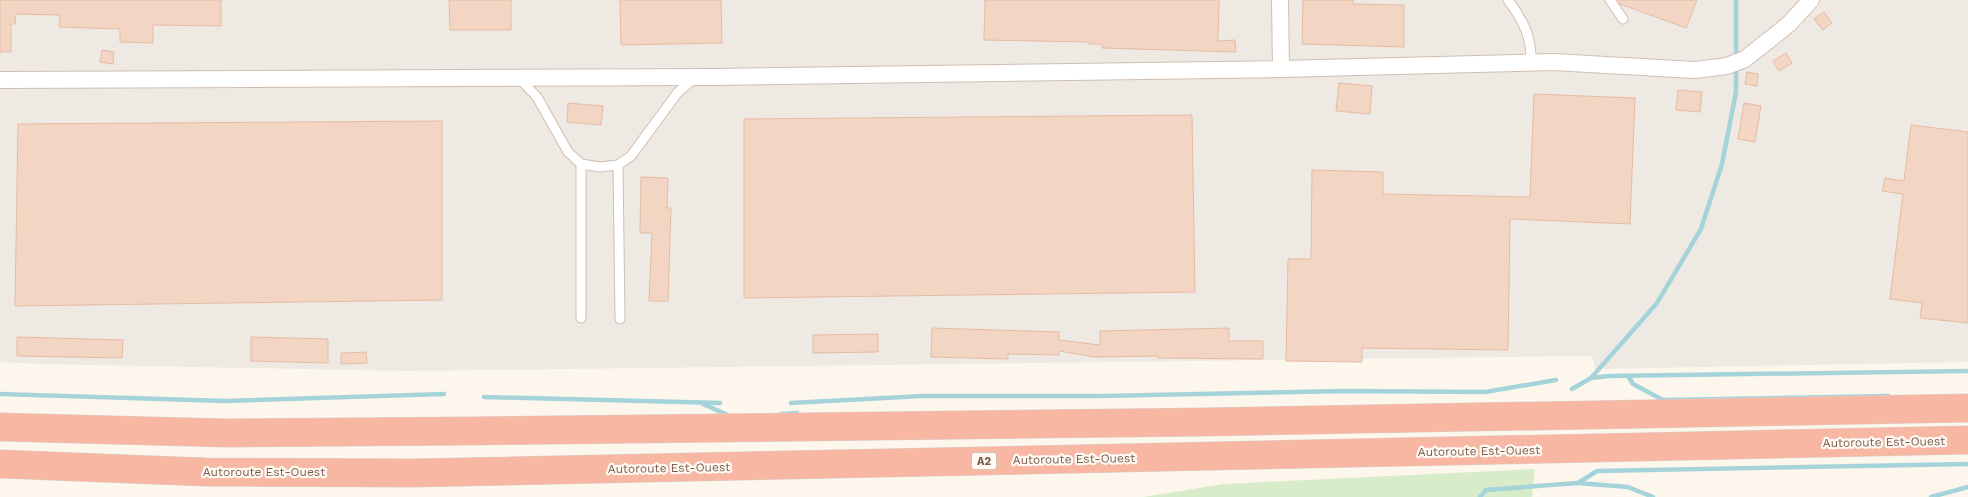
<svg xmlns="http://www.w3.org/2000/svg" width="1968" height="497" font-family="'Work Sans',sans-serif">
<style>
.industrial{fill:#efe9e4}
.green{fill:#d8ecc9}
.lines{fill:none;stroke-linecap:round;stroke-linejoin:round}
.stream{stroke:#a5d3da;stroke-width:4.5}
.building{fill:#f3d5c3;stroke:#e6bba3}
.service-casing{stroke:#d1beb0;stroke-width:11}
.minor-casing{stroke:#d1beb0;stroke-width:18}
.motorway-casing{stroke:#dad1cd;stroke-width:29}
.service{stroke:#fff;stroke-width:9}
.minor{stroke:#fff;stroke-width:16}
.motorway{stroke:#f7b7a3;stroke-width:28}
.labels{text-anchor:middle;stroke-width:4.5;stroke-linejoin:round;paint-order:stroke}
.shield{fill:#fffaf3;stroke:#a28b7f;stroke-width:1}
.shield-label{font-size:11px;font-weight:bold;fill:#7a5c4d}
.street-label{font-size:12px;fill:#7a5c4d;stroke:#fffaf3}
</style>
<rect width="100%" height="100%" fill="#fdf6ec"/>
<polygon class="industrial" points="0,0 1968,0 1968,362 1596,369 1592,356 405,371 41,364 0,362"/>
<polygon class="green" points="1535,469 1532,497 1143,497 1224,484"/>
<g class="lines">
<g class="stream">
<polyline points="1736,0 1736,59"/>
<polyline points="1628,376 1633,384 1663,400 1888,396"/>
<polyline points="1591,378 1609,376 1968,371"/>
<polyline points="1572,389 1591,378 1657,303 1701,229 1722,164 1736,92 1736,66"/>
<polyline points="0,394 226,401 444,394"/>
<polyline points="484,397 720,403"/>
<polyline points="791,403 922,396 1101,396 1344,391 1485,392 1556,380"/>
<polyline points="703,404 730,416"/>
<polyline points="781,414 797,413"/>
<polyline points="1578,483 1597,471 1968,464"/>
<polyline points="1480,497 1486,490 1578,483 1628,487 1653,497"/>
<polyline points="1931,497 1968,487"/>
</g>
</g>
<g class="building">
<polygon points="0,0 221,0 221,26 153,25 153,43 120,42 120,29 59,27 60,15 16,14 15,24 11,24 11,52 0,52"/>
<polygon points="449,0 511,0 511,30 450,30"/>
<polygon points="620,0 721,0 722,43 621,45"/>
<polygon points="985,0 1219,0 1218,41 1235,40 1236,52 1102,48 1102,44 1089,44 1089,42 984,40"/>
<polygon points="1303,0 1353,0 1353,4 1404,5 1404,47 1302,44"/>
<polygon points="1618,0 1697,0 1686,28 1620,4"/>
<polygon points="1824,12 1832,23 1823,30 1814,19"/>
<polygon points="102,50 114,52 113,64 100,62"/>
<polygon points="1786,53 1792,63 1779,71 1773,61"/>
<polygon points="1747,72 1758,74 1757,86 1745,84"/>
<polygon points="1339,83 1372,86 1370,114 1336,111"/>
<polygon points="1678,90 1702,92 1700,112 1676,110"/>
<polygon points="1534,94 1635,98 1630,224 1510,219 1508,350 1362,348 1362,362 1286,361 1288,259 1311,259 1312,170 1383,172 1383,194 1530,197"/>
<polygon points="568,103 603,106 601,125 567,122"/>
<polygon points="1744,103 1761,106 1755,142 1738,139"/>
<polygon points="1192,115 1195,292 744,298 744,119"/>
<polygon points="442,121 442,300 15,306 18,124"/>
<polygon points="1911,125 1968,132 1968,323 1920,318 1922,303 1890,299 1903,194 1882,191 1885,178 1904,181"/>
<polygon points="641,177 668,178 667,208 671,208 668,301 649,301 652,233 640,233"/>
<polygon points="932,328 1059,332 1059,340 1100,345 1100,331 1229,328 1229,341 1263,341 1263,359 1158,358 1158,356 1095,357 1059,351 1059,355 1008,354 1008,359 931,357"/>
<polygon points="878,334 878,352 813,353 813,335"/>
<polygon points="17,337 123,340 122,358 17,356"/>
<polygon points="251,337 328,339 328,363 251,361"/>
<polygon points="366,352 367,363 341,364 341,353"/>
</g>
<g class="lines">
<g class="service-casing">
<g id="service">
<path d="M1508,0c15,20 24,37 23,63"/>
<polyline points="1610,0 1623,19"/>
<polyline points="519,78 537,97 568,152 581,164 600,167 618,165 631,156 678,92 695,78"/>
<polyline points="618,165 620,319"/>
<polyline points="581,318 581,164"/>
</g>
</g>
<g class="minor-casing">
<g id="minor">
<polyline points="1281,69 1553,62 1695,70 1727,66 1745,59 1789,24 1811,0"/>
<polyline points="0,80 713,77 1281,69 1280,0"/>
</g>
</g>
<g class="motorway-casing">
<g id="motorway">
<polyline points="0,427 227,433 468,431 1204,422 1968,408"/>
<polyline points="0,464 205,472 412,473 1968,440"/>
</g>
</g>
<use href="#service" class="service"/>
<use href="#minor" class="minor"/>
<use href="#motorway" class="motorway"/>
</g>
<g class="labels">
<rect class="shield" x="971.5" y="452.5" width="25" height="17" rx="4"/>
<g class="shield-label">
<text x="984" y="465">A2</text>
</g>
<g class="street-label">
<text transform="translate(1884 442) rotate(-1)" y="4">Autoroute Est-Ouest</text>
<text transform="translate(1479 451) rotate(-1)" y="4">Autoroute Est-Ouest</text>
<text transform="translate(1074 459) rotate(-1)" y="4">Autoroute Est-Ouest</text>
<text transform="translate(669 468) rotate(-1)" y="4">Autoroute Est-Ouest</text>
<text x="264" y="476">Autoroute Est-Ouest</text>
</g>
</g>
</svg>
